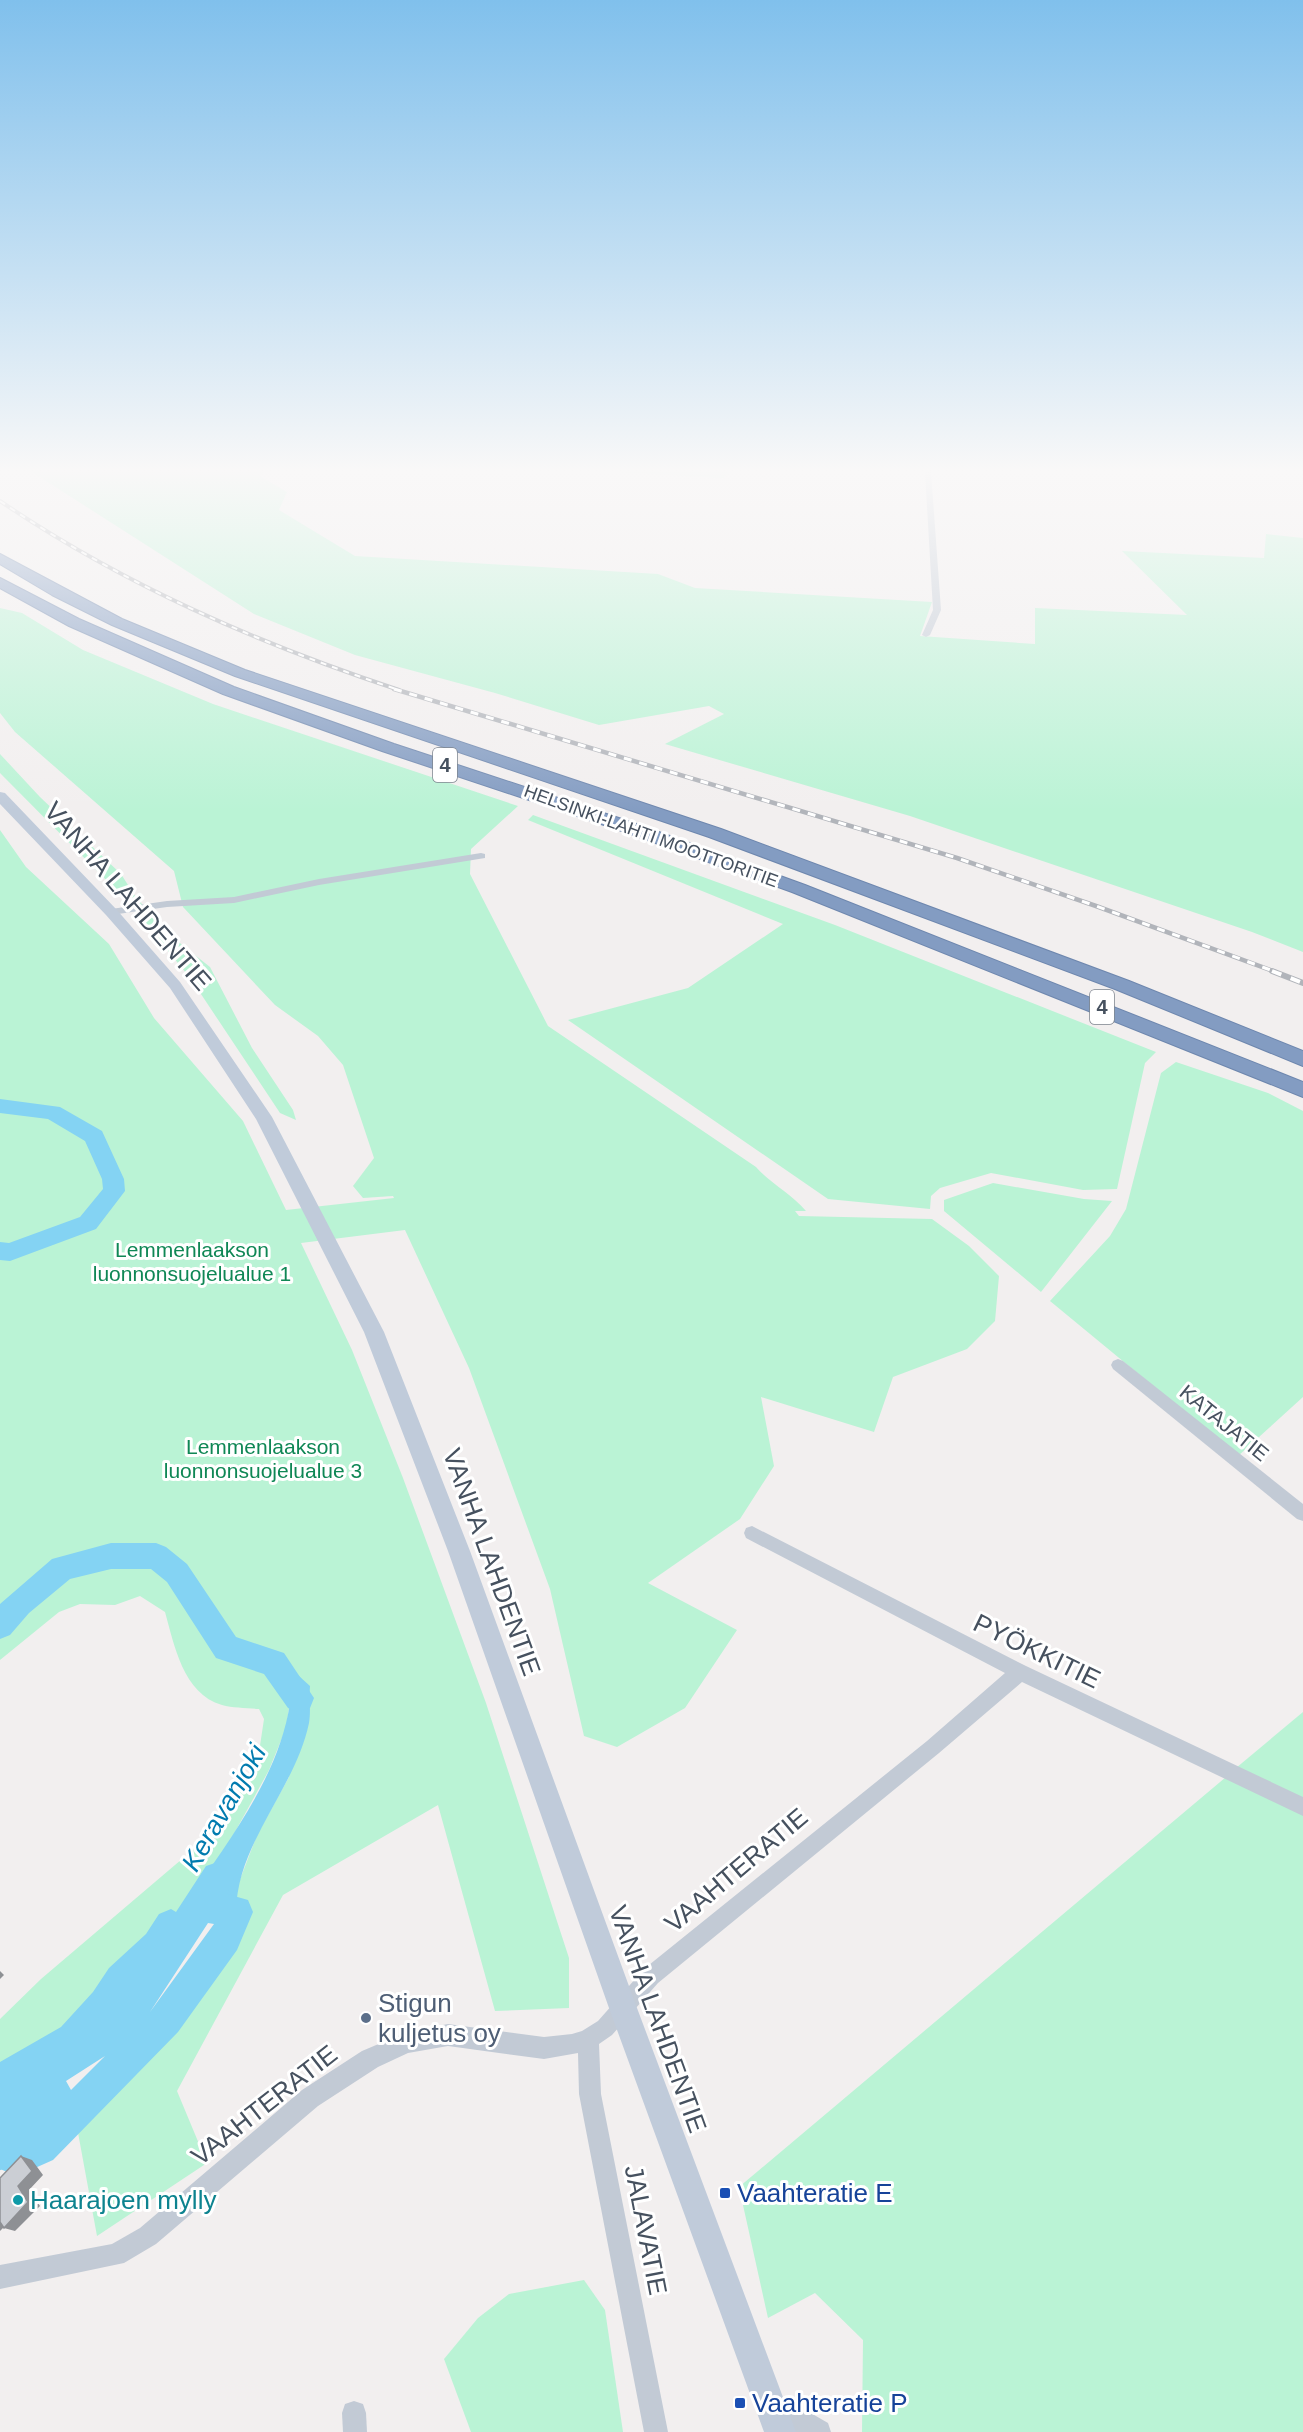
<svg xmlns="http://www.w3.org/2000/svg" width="1303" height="2432" font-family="Arial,sans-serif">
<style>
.green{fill:#baf3d5}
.water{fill:#84d3f3}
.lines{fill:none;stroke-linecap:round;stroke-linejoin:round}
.stream{stroke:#84d3f3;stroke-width:6}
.river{fill:#84d3f3;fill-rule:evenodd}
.highway-casing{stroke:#6e87ae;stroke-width:2}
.street{fill:#c2cad5;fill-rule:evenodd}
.secondary{fill:#c0cbda;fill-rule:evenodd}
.highway{fill:#839cc2;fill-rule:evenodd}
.rail-far2-casing{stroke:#b1b4ba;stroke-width:4}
.rail-far1-casing{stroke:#b1b4ba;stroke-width:4.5}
.rail-casing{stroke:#b1b4ba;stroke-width:6}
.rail-far2{stroke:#fff;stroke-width:2;stroke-dasharray:6;stroke-linecap:butt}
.rail-far1{stroke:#fff;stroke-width:3;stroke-dasharray:8;stroke-linecap:butt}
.rail{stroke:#fff;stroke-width:4;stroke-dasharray:10;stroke-linecap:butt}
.shaded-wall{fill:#8e9094}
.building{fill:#cbced4;stroke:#8e9094;stroke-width:1.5}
.service-dot{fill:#5c6f8a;stroke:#fff;stroke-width:2}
.transit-dot{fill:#1a4fb4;stroke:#fff;stroke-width:2}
.culture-dot{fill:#0f9aa8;stroke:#fff;stroke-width:2}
.labels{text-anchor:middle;stroke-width:6;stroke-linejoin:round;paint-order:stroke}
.far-street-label{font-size:18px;fill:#46515f;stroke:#fff}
.shield{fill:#fff;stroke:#7e858f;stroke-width:1.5}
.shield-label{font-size:20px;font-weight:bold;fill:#46515f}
.park-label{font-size:21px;fill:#0f8755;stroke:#fff}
.street-label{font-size:21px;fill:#46515f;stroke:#fff}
.near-street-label{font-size:26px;fill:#46515f;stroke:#fff}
.near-service-label{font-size:26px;fill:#4e5e75;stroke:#fff;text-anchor:start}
.near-transit-label{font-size:26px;fill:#164399;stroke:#fff;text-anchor:start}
.near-culture-label{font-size:26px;fill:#0d838f;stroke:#fff;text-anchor:start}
.near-water-label{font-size:27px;font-style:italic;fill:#017baf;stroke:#fff}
</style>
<rect width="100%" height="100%" fill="#f2efef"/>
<g class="green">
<polygon points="32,472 264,472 260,476 287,492 279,510 355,556 658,574 695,588 932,602 920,636 1035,644 1035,608 1187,615 1122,551 1264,558 1266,534 1303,538 1303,952 1252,932 910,816 665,744 724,714 709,706 599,725 495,693 355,655 254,614"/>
<polygon points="614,472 731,472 723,478"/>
<path d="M0,608l22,5 61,37 130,54 305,102 -47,43 -1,25 78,152 208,141c15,17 35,26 50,44h-11l4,5 133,3 37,27 30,30 -4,45 -28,28 -74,28 -19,55 -113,-35 13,69 -34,53 -92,64 89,47 -52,78 -68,39 -33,-11 -34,-147 -81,-221 -64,-138 -104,13 51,107 51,128 83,225 83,255v50l-74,3 -57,-206 -155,90 -106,196 30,72 -110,73 -23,-125 92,-91 59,-82 11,-26v-22l21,-55 32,-58 1,-75 -4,26 -17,42 -39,71 -72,105 -37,34 -16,24 -32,35 -73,43v-63l41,-40 181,-154 36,-66 6,-40 -5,-10c-12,-1 -26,-1 -37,-4 -39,-11 -48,-61 -57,-93l-25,-16 -25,9 -35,-1 -21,8 -59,48v-830l26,37 83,77 45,74 89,103 43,89 108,-12 -1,-2 -30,2 -10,-12 21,-28 -31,-93 -25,-29 -43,-31 -92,-98 -9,-36 -159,-139 -15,-19z"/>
<polygon points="0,754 40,797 121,874 135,896 166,932 210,967 252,1048 293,1110 296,1120 280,1113 191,979 126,900 0,773"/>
<polygon points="533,815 835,925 1156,1052 1145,1063 1117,1189 1083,1190 991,1173 940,1188 931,1196 930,1209 828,1199 568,1020 688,988 783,924 528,820"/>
<polygon points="1176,1062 1268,1093 1303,1111 1303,1397 1238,1456 1050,1301 1110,1236 1126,1209 1161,1073"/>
<polygon points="993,1183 1084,1199 1112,1201 1041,1292 944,1211 944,1200"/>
<polygon points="1303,1712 1303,1800 1236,1768"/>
<polygon points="1226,1777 1303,1814 1303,2432 862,2432 863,2340 815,2293 768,2318 739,2187"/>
<polygon points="584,2280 605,2310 623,2432 471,2432 444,2359 478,2318 509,2294"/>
</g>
<path class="water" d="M289,1667l21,19c-1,12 1,26 -1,37 -14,67 -72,119 -73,189l-49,-10c41,-61 92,-125 103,-199l-14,-21z"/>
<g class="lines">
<polyline class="stream" points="0,2167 12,2155"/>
<g class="river">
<polygon points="0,1099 60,1107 102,1131 124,1179 125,1191 96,1229 10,1261 0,1260 0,1242 9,1243 80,1217 103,1189 102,1179 85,1141 48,1119 0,1113"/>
<polygon points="111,1543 156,1543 166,1547 187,1564 236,1637 284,1653 314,1698 310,1708 299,1713 288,1708 264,1674 216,1658 167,1582 151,1569 111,1569 70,1579 29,1613 10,1635 0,1639 0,1604 52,1559"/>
<path d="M218,1862l12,4 4,12 -7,16 21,6 5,12 -16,38 -59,82 -125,128 -36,16 -17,-7v-107l61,-35 32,-35 16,-24 37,-34 13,-20 12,-5 5,3 30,-46zM208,1923l6,1 -64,88zM105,2056l-34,34 -5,-9z"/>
</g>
<g class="highway-casing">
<g id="highway">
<polygon points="0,554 122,619 245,670 721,829 1129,981 1303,1051 1303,1066 1115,989 709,837 235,676 112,625 52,595 0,564"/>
<polygon points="0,578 79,619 234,687 394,744 634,823 805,885 1303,1082 1303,1097 792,892 622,831 382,751 223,694 69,626 0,588"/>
</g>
</g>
<g class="street">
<polygon points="925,472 931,472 941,610 930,635 926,637 922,635 933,610"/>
<polygon points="481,853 485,854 485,858 319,885 234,903 167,907 111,915 106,912 111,909 167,901 234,897 319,879"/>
<polygon points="1118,1359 1123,1361 1303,1504 1303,1521 1297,1519 1113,1369 1111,1365 1113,1361"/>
<polygon points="752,1526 1026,1666 1303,1797 1303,1816 1022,1682 939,1753 658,1983 612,2035 599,2044 601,2094 668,2432 644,2432 579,2094 578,2053 544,2059 448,2046 408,2053 378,2067 318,2106 156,2244 124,2263 0,2289 0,2265 112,2244 140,2228 302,2090 362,2051 407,2032 448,2024 544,2037 572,2034 582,2031 598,2021 644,1969 927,1741 1005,1673 746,1538 744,1533 746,1528"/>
<polygon points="354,2401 363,2404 366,2413 367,2432 343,2432 342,2413 345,2404"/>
<polygon points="809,2412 828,2423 831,2432 768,2432 766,2427 769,2418 778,2415"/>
</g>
<polygon class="secondary" points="0,792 5,793 116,909 180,982 272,1117 384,1332 470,1551 637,2008 796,2432 764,2432 609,2008 448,1551 364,1332 256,1119 170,988 106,915 0,804"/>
<use href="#highway" class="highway"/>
<g class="rail-far2-casing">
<path id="rail-far2" d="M0,501c124,84 257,142 399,189"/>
</g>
<g class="rail-far1-casing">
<polyline id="rail-far1" points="394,689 957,858 1096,906 1276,972"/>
</g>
<g class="rail-casing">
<polyline id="rail" points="1272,971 1303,983"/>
</g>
<use href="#rail-far2" class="rail-far2"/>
<use href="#rail-far1" class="rail-far1"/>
<use href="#rail" class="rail"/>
</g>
<g class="shaded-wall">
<polygon points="0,1971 4,1975 0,1979"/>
<polygon points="21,2156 32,2160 43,2175 29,2190 40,2206 15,2231 4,2228 18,2186"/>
<polygon points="0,2219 9,2222 0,2231"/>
</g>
<polygon class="building" points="21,2156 32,2171 18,2186 28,2202 4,2228 0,2222 0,2178"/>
<linearGradient id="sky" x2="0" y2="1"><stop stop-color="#80c0ec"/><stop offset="0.58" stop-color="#f9f8f8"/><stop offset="1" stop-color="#f9f8f8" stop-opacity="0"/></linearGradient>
<rect width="1303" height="812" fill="url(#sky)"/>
<circle class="service-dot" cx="366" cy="2018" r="6"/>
<g class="transit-dot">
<rect x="719" y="2187" width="12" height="12" rx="3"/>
<rect x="734" y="2397" width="12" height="12" rx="3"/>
</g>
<circle class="culture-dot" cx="18" cy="2200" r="6"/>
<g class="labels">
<g class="far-street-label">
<text transform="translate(651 836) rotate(20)" y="6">HELSINKI-LAHTI MOOTTORITIE</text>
</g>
<g class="shield">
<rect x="433" y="748" width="24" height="34" rx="4.5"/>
<rect x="1090" y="990" width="24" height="34" rx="4.5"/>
</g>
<g class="shield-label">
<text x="445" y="772">4</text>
<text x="1102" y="1014">4</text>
</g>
<g class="park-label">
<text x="192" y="1257">Lemmenlaakson<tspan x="192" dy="24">luonnonsuojelualue 1</tspan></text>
<text x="263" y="1454">Lemmenlaakson<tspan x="263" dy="24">luonnonsuojelualue 3</tspan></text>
</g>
<g class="street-label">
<text transform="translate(1224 1423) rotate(39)" y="7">KATAJATIE</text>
</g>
<g class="near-street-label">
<text transform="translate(128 896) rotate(49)" y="9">VANHA LAHDENTIE</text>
<text transform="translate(492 1562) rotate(70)" y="9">VANHA LAHDENTIE</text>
<text transform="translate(1037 1651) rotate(26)" y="9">PYÖKKITIE</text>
<text transform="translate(736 1870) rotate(-40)" y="9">VAAHTERATIE</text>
<text transform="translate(658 2019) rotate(70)" y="9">VANHA LAHDENTIE</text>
<text transform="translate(264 2105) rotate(-38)" y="9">VAAHTERATIE</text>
<text transform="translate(646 2230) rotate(79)" y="9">JALAVATIE</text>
</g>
<g class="near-service-label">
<text x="378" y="2012">Stigun<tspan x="378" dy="30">kuljetus oy</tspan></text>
</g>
<g class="near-transit-label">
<text x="737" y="2202">Vaahteratie E</text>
<text x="752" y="2412">Vaahteratie P</text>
</g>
<g class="near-culture-label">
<text x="30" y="2209">Haarajoen mylly</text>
</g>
<g class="near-water-label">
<text transform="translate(224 1808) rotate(-60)" y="9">Keravanjoki</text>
</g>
</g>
</svg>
